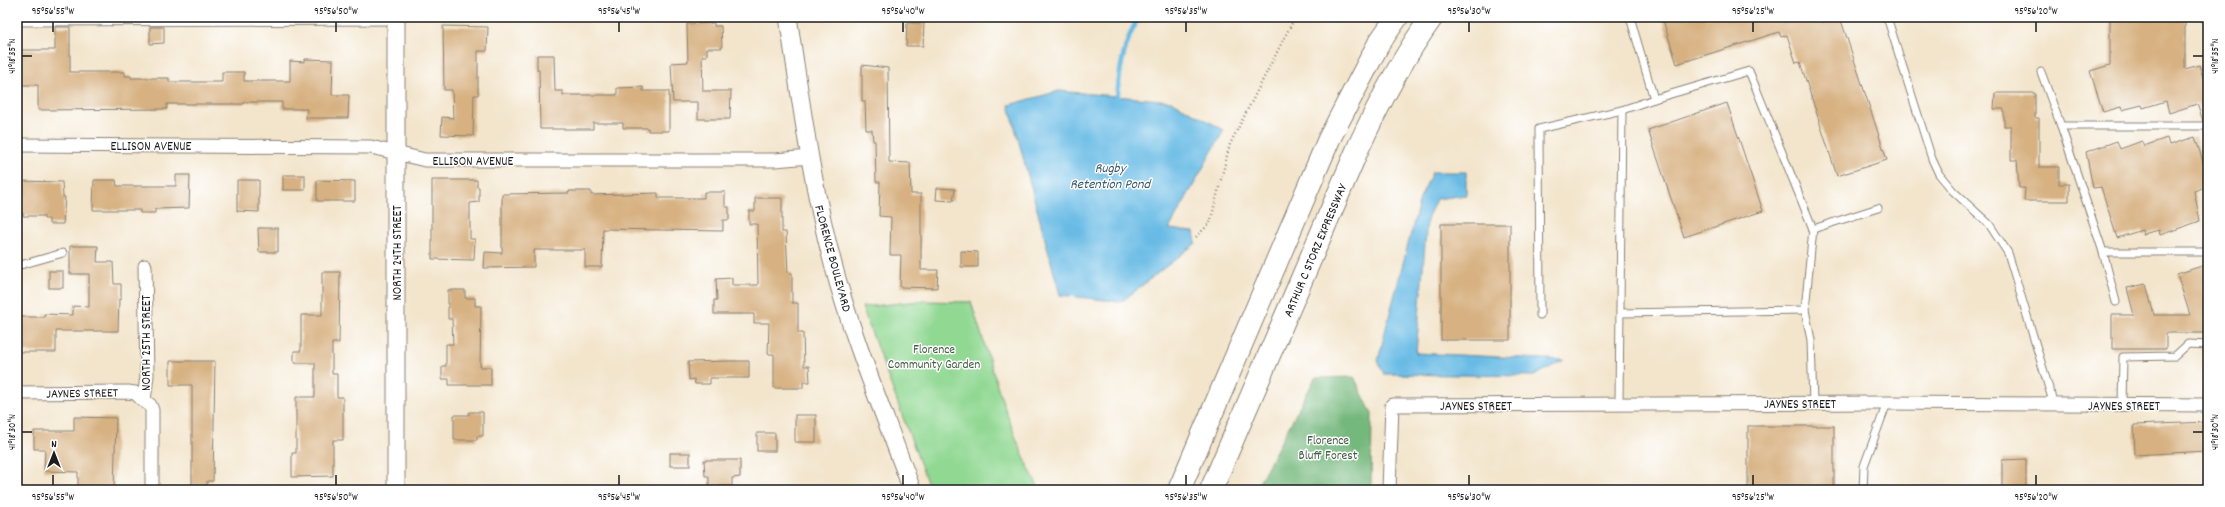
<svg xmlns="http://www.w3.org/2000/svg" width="2225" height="507" font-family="Dekko,sans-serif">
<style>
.green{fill:#91d893;stroke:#567a58}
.forest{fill:#74b87d;stroke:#486a4c}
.water{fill:#69bbe5;stroke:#426c80}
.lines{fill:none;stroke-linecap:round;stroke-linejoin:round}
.stream{stroke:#69bbe5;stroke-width:5}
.building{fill:#d7b181}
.service-casing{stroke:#888074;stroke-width:9}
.minor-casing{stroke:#888074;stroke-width:15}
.tertiary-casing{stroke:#888074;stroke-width:19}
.motorway-casing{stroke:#888074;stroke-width:24}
.path{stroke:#888074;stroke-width:2.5;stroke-dasharray:1 3;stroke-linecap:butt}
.service{stroke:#fff;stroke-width:7}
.minor{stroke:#fff;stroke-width:13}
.tertiary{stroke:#fff;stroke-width:17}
.motorway{stroke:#fff;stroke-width:22}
.ticks{fill:none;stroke:#1c1c1c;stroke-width:1.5}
.labels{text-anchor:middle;stroke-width:3;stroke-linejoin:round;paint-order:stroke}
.street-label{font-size:13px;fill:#1c1c1c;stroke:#fff}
.park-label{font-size:13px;fill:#455e46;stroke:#fff}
.water-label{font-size:14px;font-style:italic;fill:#3b5c6c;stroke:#fff}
.neatline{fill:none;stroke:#1c1c1c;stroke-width:1.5}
.ticks-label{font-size:10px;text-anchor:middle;fill:#1c1c1c}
</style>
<rect width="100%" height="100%" fill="#fff"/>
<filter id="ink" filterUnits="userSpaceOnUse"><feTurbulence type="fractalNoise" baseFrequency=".025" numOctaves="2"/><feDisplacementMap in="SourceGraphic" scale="8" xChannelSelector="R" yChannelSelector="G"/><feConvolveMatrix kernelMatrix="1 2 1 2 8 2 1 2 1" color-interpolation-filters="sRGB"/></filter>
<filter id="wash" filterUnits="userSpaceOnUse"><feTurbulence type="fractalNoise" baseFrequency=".012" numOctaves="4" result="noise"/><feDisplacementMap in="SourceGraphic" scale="16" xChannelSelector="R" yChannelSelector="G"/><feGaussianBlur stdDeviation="0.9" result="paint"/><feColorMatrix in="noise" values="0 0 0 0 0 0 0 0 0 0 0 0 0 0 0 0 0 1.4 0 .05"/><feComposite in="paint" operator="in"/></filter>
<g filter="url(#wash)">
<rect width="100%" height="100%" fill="#f3e5cc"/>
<path class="green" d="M921,301l50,1c21,64 37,129 69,188h-110l-68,-183z"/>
<polygon class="forest" points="1354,377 1372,414 1371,490 1255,490 1315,378"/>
<g class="water">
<polygon points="1059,91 1171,101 1224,130 1169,229 1194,232 1196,243 1121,302 1060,295 1009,105"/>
<polygon points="1432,172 1466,172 1466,195 1436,199 1427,220 1416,353 1564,360 1534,376 1384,374 1378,361 1387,324 1420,199"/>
</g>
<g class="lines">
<path class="stream" d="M1117,102c2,-30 6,-59 22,-85"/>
</g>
<g id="blocks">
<g class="building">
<polygon points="1662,17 1820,17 1822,22 1840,17 1887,160 1837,176 1800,62 1796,63 1787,35 1781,37 1779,32 1677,64"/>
<polygon points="2185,17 2185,69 2199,65 2208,92 2208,121 2203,121 2197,104 2169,113 2166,101 2143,108 2142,105 2122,110 2121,107 2103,112 2090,71 2110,65 2110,18"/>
<polygon points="714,23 714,26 721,26 722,48 707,48 707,56 702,56 703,91 731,91 730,119 698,119 698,102 673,102 671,63 688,62 687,24"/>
<polygon points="907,23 924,23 923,46 906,46"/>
<polygon points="443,26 488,27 487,51 478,51 478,95 474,95 473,136 441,135 442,117 453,118 452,90 444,90"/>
<polygon points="55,27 70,27 70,72 125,72 125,76 131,76 131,78 169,78 169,82 222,82 222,72 244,72 244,81 290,81 290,61 305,62 305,59 333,60 332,95 349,95 348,118 306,118 307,109 282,109 282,102 244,102 244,104 167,104 167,109 38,110 38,85 17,85 17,50 55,50"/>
<polygon points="150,27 164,27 164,43 150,44"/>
<polygon points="537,55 554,55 555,91 563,91 563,95 617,95 617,88 643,87 643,91 669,91 669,131 648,131 648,128 623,128 623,123 593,123 593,129 540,129 539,70 537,70"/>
<polygon points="862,65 888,68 889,162 910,163 911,194 921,194 921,270 938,270 937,288 900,287 901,255 890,255 891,217 879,216 880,182 876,182 875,141 873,141 872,130 866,130 865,101 862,101"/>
<polygon points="1995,93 2035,93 2035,118 2039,118 2039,167 2059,167 2059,184 2069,184 2069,201 2024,201 2025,188 2019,188 2017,160 2011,160 2011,126 2004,126 2004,109 1994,109"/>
<polygon points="1727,103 1763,211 1684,237 1648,130"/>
<polygon points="2195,137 2208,177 2208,186 2194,191 2200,221 2160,235 2159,230 2143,234 2142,230 2117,238 2101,187 2093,188 2086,152 2117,141 2120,149 2142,141 2144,146 2167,138 2169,145"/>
<polygon points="176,175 190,175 189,208 155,209 155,213 140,213 140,210 93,210 94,180 116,180 117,186 176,186"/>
<rect x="283" y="175" width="22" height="15"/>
<polygon points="237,180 259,180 259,212 237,211"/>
<polygon points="317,180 355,181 355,201 317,201"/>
<polygon points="432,180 477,180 477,187 479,187 479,202 470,203 470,239 475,239 474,260 432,259"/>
<polygon points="17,181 62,182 63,197 65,197 63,224 49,224 49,219 44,219 44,216 23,216 23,213 17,212"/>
<polygon points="937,188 955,189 953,201 936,200"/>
<polygon points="569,191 591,191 591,195 658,193 658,198 704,198 704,192 725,192 725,207 729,207 729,220 723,220 723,231 603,229 602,267 585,267 585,250 534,250 534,267 484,268 485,252 502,253 502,194 569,193"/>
<polygon points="755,198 782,198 782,232 786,232 788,273 792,273 792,303 798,303 798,333 803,333 804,366 809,366 810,382 803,382 803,388 774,388 774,354 768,354 769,323 754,323 754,314 714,314 714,300 717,300 716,279 732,278 732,285 758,285 757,224 749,224 749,211 755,211"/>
<rect x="1441" y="224" width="69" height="116"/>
<polygon points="258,228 278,228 278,252 259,252"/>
<polygon points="70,246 98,246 97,262 113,262 114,284 121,284 121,299 119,299 118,331 56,331 56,352 17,352 17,317 44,317 44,314 73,315 73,306 89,307 89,274 70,274"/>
<polygon points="961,251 978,252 978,267 961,267"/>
<polygon points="2208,264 2208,333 2166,333 2166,349 2112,349 2112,315 2134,315 2127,288 2146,284 2154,315 2190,315 2177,274"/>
<rect x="49" y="271" width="14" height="17"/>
<polygon points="322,272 340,272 339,343 332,343 332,374 337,374 337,397 343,397 343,440 333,440 333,476 292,477 292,453 296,453 296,397 315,397 315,363 294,363 294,351 301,351 301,315 322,315"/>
<polygon points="448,290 465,290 465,298 475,298 475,306 481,306 480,367 491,367 491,385 449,385 449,379 442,379 442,366 446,366 446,344 453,344 452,319 448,319"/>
<polygon points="170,361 215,361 213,481 207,481 207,490 192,490 192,385 170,385"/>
<polygon points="730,361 749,361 749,378 710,378 710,384 695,384 694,379 689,380 688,362"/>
<polygon points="469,412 483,412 483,436 477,436 477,440 454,440 454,415 469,415"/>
<rect x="795" y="415" width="21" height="27"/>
<polygon points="74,417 116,418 114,490 78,490 78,472 44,471 45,449 34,449 34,431 74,431"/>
<polygon points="2208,422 2208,449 2206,449 2206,451 2135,455 2134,425"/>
<rect x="1748" y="426" width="86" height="64"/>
<rect x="757" y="433" width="18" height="18"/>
<rect x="670" y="453" width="20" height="13"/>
<polygon points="2026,459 2026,489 2002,489 2002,460"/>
<polygon points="704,460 740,460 740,477 732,478 732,486 709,486 709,476 705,476"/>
</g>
</g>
</g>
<g filter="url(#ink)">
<use href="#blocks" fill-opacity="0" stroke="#888074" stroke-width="1"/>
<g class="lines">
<g class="service-casing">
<g id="service">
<polyline points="1630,17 1654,99 1749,71 1813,229 1805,310 1811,340 1813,403"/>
<polyline points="1887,17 1932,159 1939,174 1953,191 1989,224 2008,253 2054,405"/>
<polyline points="2202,17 2208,20"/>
<polyline points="17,22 396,21"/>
<polyline points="2041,72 2061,126"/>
<polyline points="2208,126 2061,126 2103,252 2208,252"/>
<polyline points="1813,229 1878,208"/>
<polyline points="2103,252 2116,302"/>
<polyline points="17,266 63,253"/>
<polyline points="1621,313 1805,310"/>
<polyline points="1540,315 1539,129 1622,110 1654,99"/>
<polyline points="1619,404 1622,110"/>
<polyline points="2122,405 2123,357 2175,356 2188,344 2208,345"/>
<polyline points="1863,490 1864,466 1887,403"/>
</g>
</g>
<g class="minor-casing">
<g id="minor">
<polyline points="17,145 371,147 425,160 775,160 810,157"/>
<polyline points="145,266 147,375 144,401 150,405 152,410 152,490"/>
<polyline points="17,393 128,392 135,393 144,401"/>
<polyline points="1389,490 1392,405 1887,403 2208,405"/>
</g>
</g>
<g class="tertiary-casing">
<g id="tertiary">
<path d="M788,17c13,83 23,166 45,247 20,77 52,151 79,226"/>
<polyline points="396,490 396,17"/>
</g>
</g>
<g class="motorway-casing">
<g id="motorway">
<polyline points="1179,490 1329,139 1379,43 1397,17"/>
<path d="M1211,490l148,-344c21,-45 44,-89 73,-129"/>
</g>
</g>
<polyline class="path" points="1196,237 1210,223 1230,144 1295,17"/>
<use href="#service" class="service"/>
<use href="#minor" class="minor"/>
<use href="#tertiary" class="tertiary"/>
<use href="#motorway" class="motorway"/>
</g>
</g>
<path class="ticks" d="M53,22v10M336,22v10M619,22v10M903,22v10M1186,22v10M1469,22v10M1753,22v10M2036,22v10M22,56h10M2193,56h10M22,432h10M2193,432h10M53,475v10M336,475v10M619,475v10M903,475v10M1186,475v10M1469,475v10M1753,475v10M2036,475v10"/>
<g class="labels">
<g class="street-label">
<text x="151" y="150">ELLISON AVENUE</text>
<text x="473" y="165">ELLISON AVENUE</text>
<text transform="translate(1314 250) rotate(-67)" y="5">ARTHUR C STORZ EXPRESSWAY</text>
<text transform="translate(396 253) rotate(-90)" y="5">NORTH 24TH STREET</text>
<text transform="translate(834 258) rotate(75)" y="5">FLORENCE BOULEVARD</text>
<text transform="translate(145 343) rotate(-90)" y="5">NORTH 25TH STREET</text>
<text transform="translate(82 392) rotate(-1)" y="5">JAYNES STREET</text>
<text x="1800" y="408">JAYNES STREET</text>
<text x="1476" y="410">JAYNES STREET</text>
<text x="2124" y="410">JAYNES STREET</text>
</g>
<g class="park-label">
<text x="934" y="353">Florence<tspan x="934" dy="15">Community Garden</tspan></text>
<text x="1328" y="444">Florence<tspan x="1328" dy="15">Bluff Forest</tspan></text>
</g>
<g class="water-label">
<text x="1110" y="172">Rugby<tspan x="1110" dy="16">Retention Pond</tspan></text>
</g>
</g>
<rect width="2225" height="507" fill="none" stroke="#fff" stroke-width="44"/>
<g transform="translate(54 453)" stroke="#ffffff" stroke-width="3" paint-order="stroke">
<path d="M0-3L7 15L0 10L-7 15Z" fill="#1c1c1c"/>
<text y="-6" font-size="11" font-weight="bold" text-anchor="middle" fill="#1c1c1c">N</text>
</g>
<rect x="22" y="22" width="2181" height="463" class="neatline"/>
<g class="ticks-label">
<text x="53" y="14">95°56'55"W</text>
<text x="336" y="14">95°56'50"W</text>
<text x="619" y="14">95°56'45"W</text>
<text x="903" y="14">95°56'40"W</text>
<text x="1186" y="14">95°56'35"W</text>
<text x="1469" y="14">95°56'30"W</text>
<text x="1753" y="14">95°56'25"W</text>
<text x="2036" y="14">95°56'20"W</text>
<text transform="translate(11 56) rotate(-90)" y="4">41°18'35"N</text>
<text transform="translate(2214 56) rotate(-90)" y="4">41°18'35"N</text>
<text transform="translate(11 432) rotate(-90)" y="4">41°18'30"N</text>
<text transform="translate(2214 432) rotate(-90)" y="4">41°18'30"N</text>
<text x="53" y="500">95°56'55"W</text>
<text x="336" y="500">95°56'50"W</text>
<text x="619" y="500">95°56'45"W</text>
<text x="903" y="500">95°56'40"W</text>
<text x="1186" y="500">95°56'35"W</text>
<text x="1469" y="500">95°56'30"W</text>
<text x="1753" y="500">95°56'25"W</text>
<text x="2036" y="500">95°56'20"W</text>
</g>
</svg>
